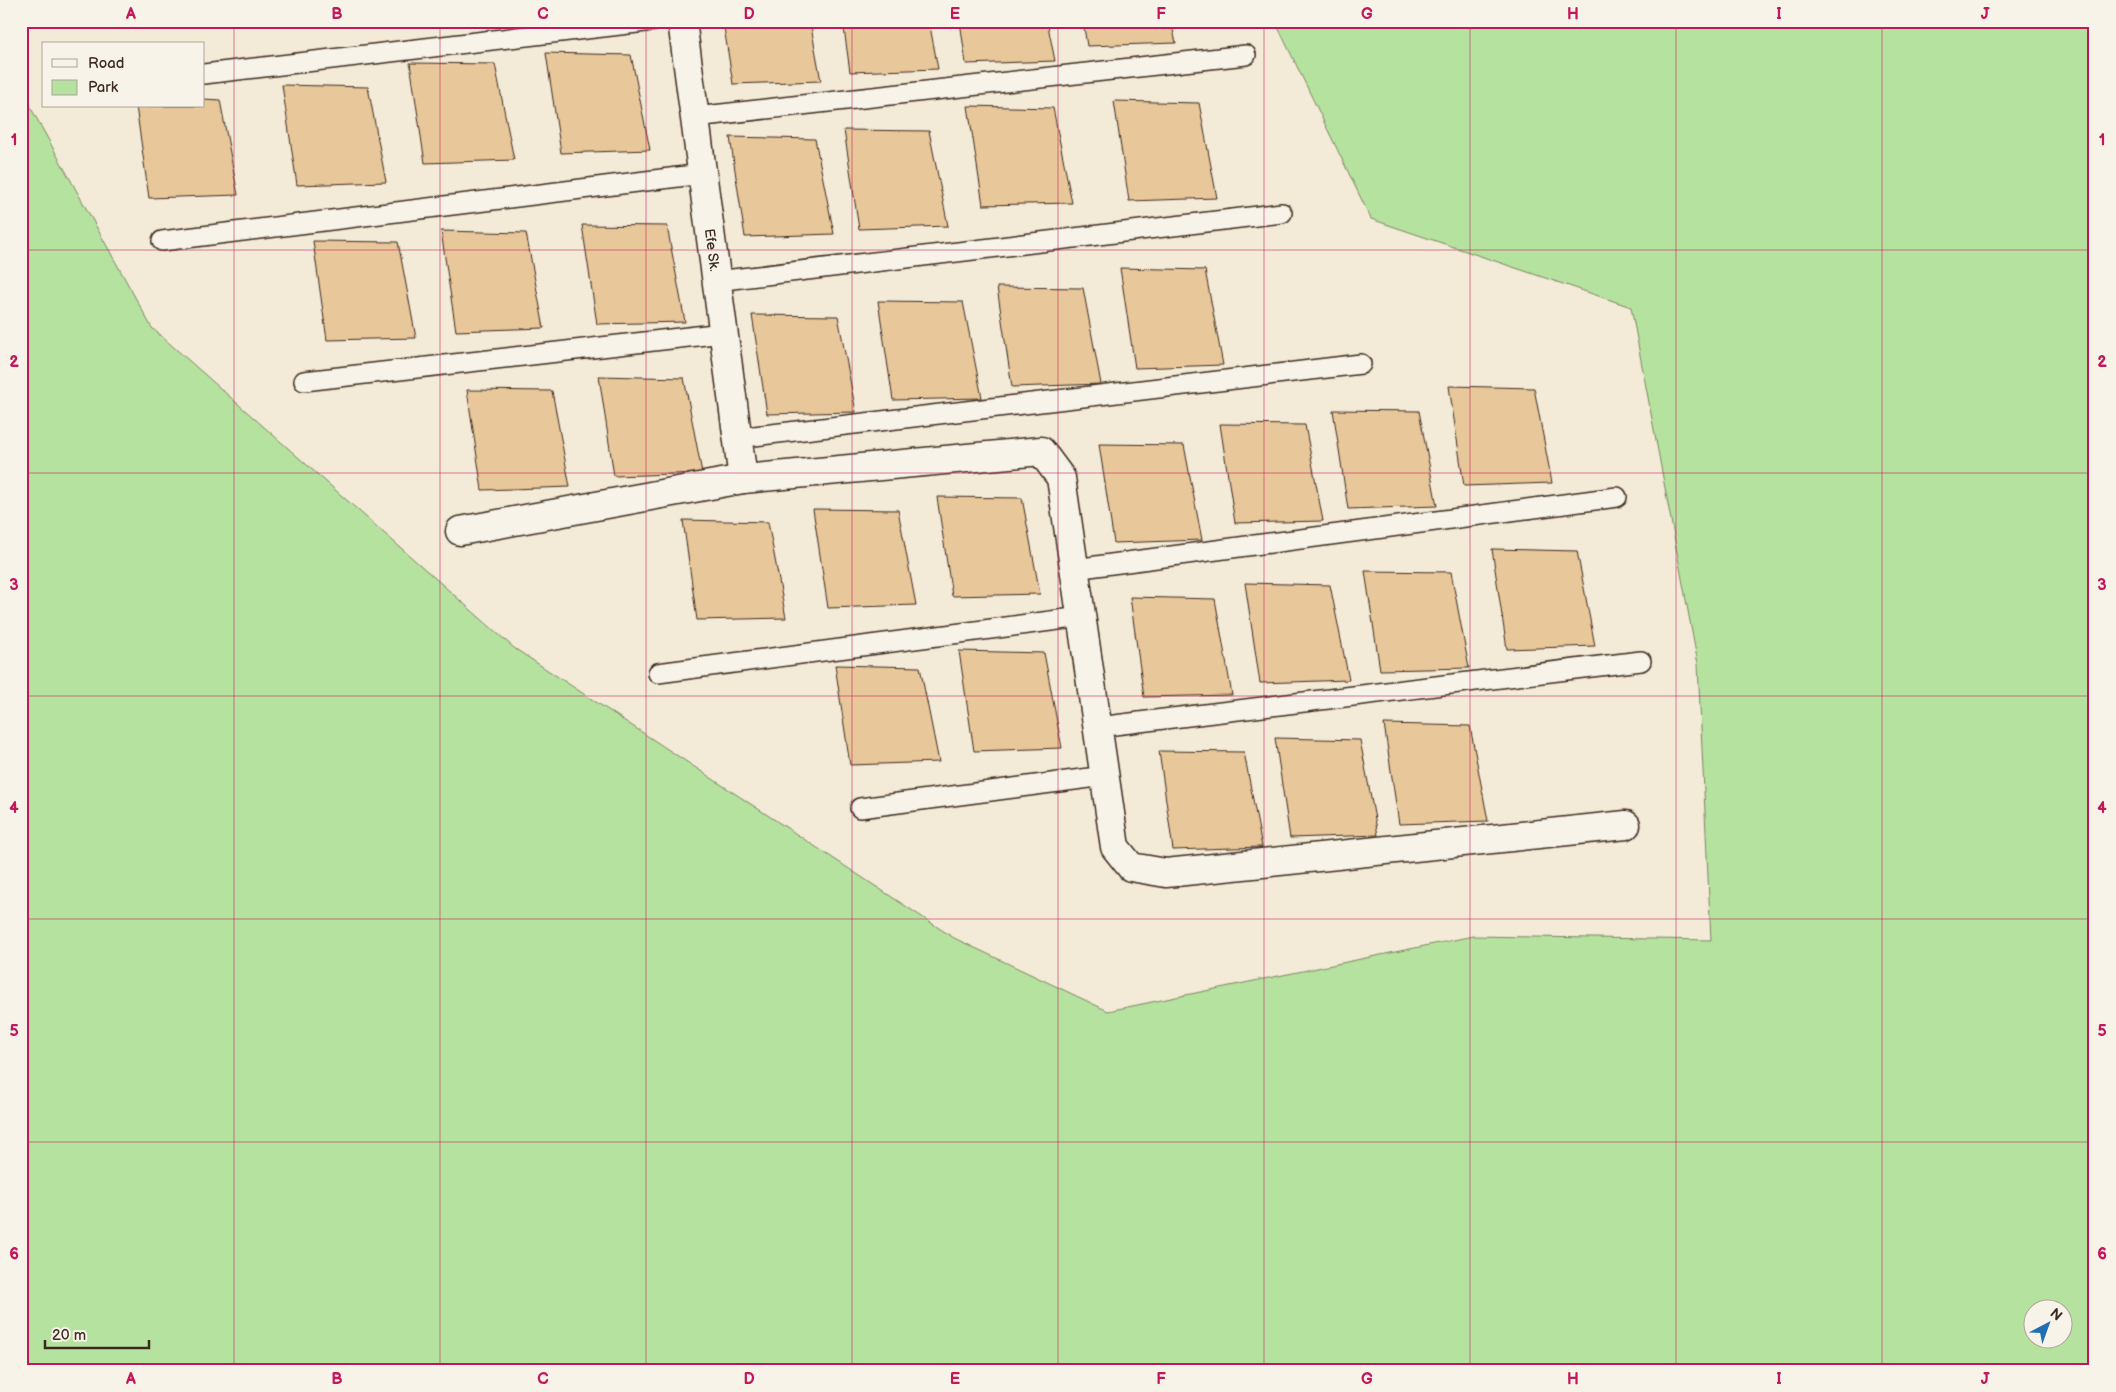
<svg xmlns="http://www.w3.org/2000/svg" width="2116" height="1392" font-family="'Balsamiq Sans',sans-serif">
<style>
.green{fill:#b6e2a0;stroke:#78865f;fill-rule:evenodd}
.building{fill:#e8c79a;stroke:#3b2a1e}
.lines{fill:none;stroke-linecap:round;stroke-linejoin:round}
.service-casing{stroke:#3b2a1e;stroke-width:22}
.minor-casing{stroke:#3b2a1e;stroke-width:31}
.service{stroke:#f7f3e8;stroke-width:19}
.minor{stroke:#f7f3e8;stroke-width:28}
.grid{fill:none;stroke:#c2185b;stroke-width:1;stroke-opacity:0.55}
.labels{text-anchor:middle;stroke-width:4.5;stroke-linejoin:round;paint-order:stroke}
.street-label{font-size:14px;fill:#3b2a1e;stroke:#f7f3e8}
.neatline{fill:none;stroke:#c2185b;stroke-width:2}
.grid-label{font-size:16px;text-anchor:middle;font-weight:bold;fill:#c2185b}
</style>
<rect width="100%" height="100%" fill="#f4ead8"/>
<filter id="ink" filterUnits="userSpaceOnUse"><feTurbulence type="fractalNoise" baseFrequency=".02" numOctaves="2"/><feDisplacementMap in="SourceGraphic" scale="10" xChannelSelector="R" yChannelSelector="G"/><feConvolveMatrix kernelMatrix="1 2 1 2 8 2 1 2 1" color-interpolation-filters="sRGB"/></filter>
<g filter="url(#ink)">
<path class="green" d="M1275,21h820v1350h-2074v-1281l131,238 362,320 440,290 154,73 365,-75 238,4 -13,-276 -67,-357 -260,-88zM2034,1310h30v30h-30z"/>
<g class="building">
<polygon points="723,21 810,21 821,81 733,84"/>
<polygon points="843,21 929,21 938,69 850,72"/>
<polygon points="960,21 1047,21 1055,61 966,64"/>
<polygon points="1083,21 1171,21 1176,43 1087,46"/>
<polygon points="546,53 631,55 650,150 561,153"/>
<polygon points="410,63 495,64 514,160 425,163"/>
<polygon points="282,85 368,87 386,182 297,185"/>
<polygon points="204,99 220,100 238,195 149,198 136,106 204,106"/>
<polygon points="1114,101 1199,103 1217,198 1129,201"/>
<polygon points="968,106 1053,108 1072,203 983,205"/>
<polygon points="844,130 929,131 948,226 859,229"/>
<polygon points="730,137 815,139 834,234 745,237"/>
<polygon points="582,225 667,226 685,322 597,324"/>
<polygon points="441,231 526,233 544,328 456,331"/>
<polygon points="313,241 398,242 416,338 327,340"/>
<polygon points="1120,268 1205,270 1223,365 1135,368"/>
<polygon points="997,287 1083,288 1101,384 1012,387"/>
<polygon points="878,301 963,302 982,398 893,400"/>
<polygon points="752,315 838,316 856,412 767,414"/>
<polygon points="599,376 684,378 702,473 614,476"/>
<polygon points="1449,386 1534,388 1552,483 1464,486"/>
<polygon points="467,390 552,391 570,487 482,490"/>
<polygon points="1333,410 1419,411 1437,506 1348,509"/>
<polygon points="1220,424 1305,425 1323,521 1235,523"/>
<polygon points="1099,444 1184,445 1202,540 1114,543"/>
<polygon points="937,497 1022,498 1040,594 952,596"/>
<polygon points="813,509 898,510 916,605 828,608"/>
<polygon points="683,520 768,522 786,618 697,620"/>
<polygon points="1492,549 1577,551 1595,646 1507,649"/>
<polygon points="1365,571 1451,572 1469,668 1380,670"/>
<polygon points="1245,583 1330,585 1349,680 1260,683"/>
<polygon points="1130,597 1215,599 1232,695 1144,697"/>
<polygon points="959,651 1044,653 1062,748 974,751"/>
<polygon points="835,665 920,667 939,762 850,765"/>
<polygon points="1384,724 1470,726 1488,821 1399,824"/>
<polygon points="1275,738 1360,740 1378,835 1290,838"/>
<polygon points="1159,751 1244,752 1262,847 1173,850"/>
</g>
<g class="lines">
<g class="service-casing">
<g id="service">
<polyline points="204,74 654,21"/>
<polyline points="695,117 1246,55"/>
<polyline points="162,241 702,174"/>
<polyline points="716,281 1282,213"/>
<polyline points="304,381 723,333"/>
<polyline points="737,438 1361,364"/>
<polyline points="1074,569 1617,497"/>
<polyline points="658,673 1081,617"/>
<polyline points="1098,727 1641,661"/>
<polyline points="860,808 1105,776"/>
</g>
</g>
<g class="minor-casing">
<g id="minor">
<path id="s1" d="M682,21l61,458"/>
<polyline points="460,531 743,479 1041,451 1061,478 1115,847 1131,867 1166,873 1626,825"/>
</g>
</g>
<use href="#service" class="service"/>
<use href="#minor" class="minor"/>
</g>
</g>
<path class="grid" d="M234,21v1350M440,21v1350M646,21v1350M852,21v1350M1058,21v1350M1264,21v1350M1470,21v1350M1676,21v1350M1882,21v1350M21,250h2074M21,473h2074M21,696h2074M21,919h2074M21,1142h2074"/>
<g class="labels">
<g class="street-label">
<text dy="5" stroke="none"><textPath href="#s1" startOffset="231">Efe Sk.</textPath></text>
</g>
</g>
<rect width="2116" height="1392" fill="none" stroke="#f7f3e8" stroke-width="55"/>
<rect x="42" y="42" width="162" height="65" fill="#f7f3e8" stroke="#aca397"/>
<rect x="52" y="59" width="25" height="8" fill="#f7f3e8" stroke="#aca397"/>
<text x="88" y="68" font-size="15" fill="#3b2a1e">Road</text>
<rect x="52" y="80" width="25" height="15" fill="#b6e2a0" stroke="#aca397"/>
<text x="88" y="92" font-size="15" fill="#3b2a1e">Park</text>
<g transform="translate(2048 1324) rotate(41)"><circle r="24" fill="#f7f3e8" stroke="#aca397"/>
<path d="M0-4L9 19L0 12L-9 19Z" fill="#1f6fb2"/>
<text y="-8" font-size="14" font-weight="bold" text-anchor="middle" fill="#3b2a1e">N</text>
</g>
<path d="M45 1340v8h104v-8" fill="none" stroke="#3b2a1e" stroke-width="2.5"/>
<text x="52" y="1340" font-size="15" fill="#3b2a1e" stroke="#f7f3e8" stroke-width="4" paint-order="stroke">20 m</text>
<rect x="28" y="28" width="2060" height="1336" class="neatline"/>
<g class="grid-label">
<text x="131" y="19">A</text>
<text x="337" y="19">B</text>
<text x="543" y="19">C</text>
<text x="749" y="19">D</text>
<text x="955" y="19">E</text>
<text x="1161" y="19">F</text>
<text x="1367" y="19">G</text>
<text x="1573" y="19">H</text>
<text x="1779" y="19">I</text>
<text x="1985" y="19">J</text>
<text x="14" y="145">1</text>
<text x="2102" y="145">1</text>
<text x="14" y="367">2</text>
<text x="2102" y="367">2</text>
<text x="14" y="590">3</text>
<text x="2102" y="590">3</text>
<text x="14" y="813">4</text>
<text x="2102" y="813">4</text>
<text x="14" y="1036">5</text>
<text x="2102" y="1036">5</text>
<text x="14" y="1259">6</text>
<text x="2102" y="1259">6</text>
<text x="131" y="1384">A</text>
<text x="337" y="1384">B</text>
<text x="543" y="1384">C</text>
<text x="749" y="1384">D</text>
<text x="955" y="1384">E</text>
<text x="1161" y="1384">F</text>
<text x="1367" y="1384">G</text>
<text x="1573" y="1384">H</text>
<text x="1779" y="1384">I</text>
<text x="1985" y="1384">J</text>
</g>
</svg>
